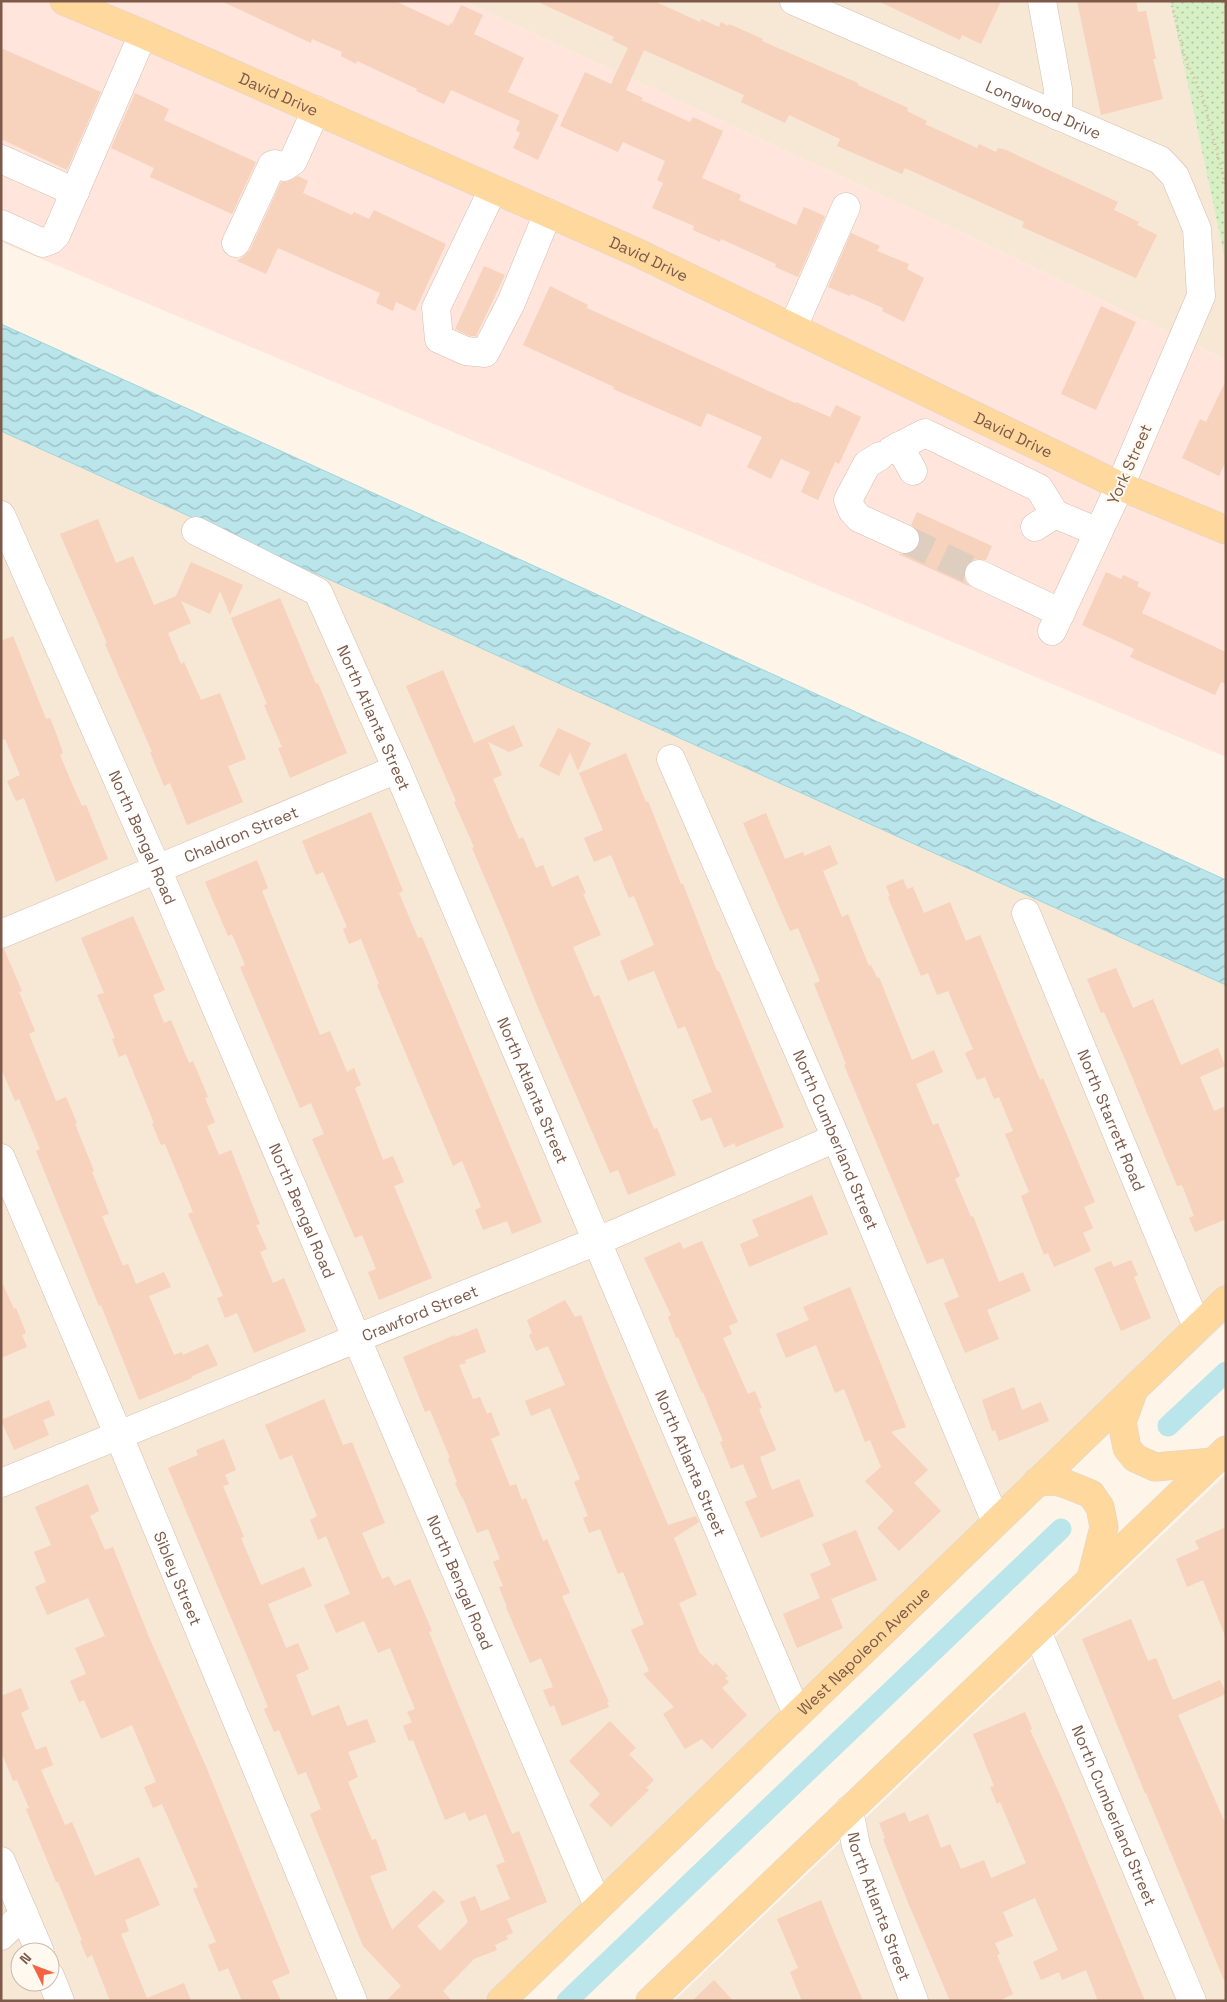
<svg xmlns="http://www.w3.org/2000/svg" width="1227" height="2002" font-family="'Space Grotesk',sans-serif">
<style>
.residential{fill:#f7e7d5;fill-rule:evenodd}
.commercial{fill:#ffe5db}
.park{fill:url(#park-dots)}
.water{fill:url(#water-waves);stroke:#9ed6de}
.lines{fill:none;stroke-linecap:round;stroke-linejoin:round}
.canal{stroke:#b9e5eb;stroke-width:21}
.building{fill:#f7d2bc}
.minor-tunnel{stroke:#decec0;stroke-width:28;stroke-dasharray:28 14;stroke-linecap:butt}
.minor-casing{stroke:#d5beae;stroke-width:29}
.major-casing{stroke:#ddd4cf;stroke-width:29}
.path{stroke:#ddb59e;stroke-width:3;stroke-dasharray:1 4;stroke-linecap:butt}
.minor{stroke:#fff;stroke-width:28}
.major{stroke:#ffd89e;stroke-width:28}
.labels{text-anchor:middle;stroke-width:4;stroke-linejoin:round;paint-order:stroke}
.street-label{font-size:16px;fill:#7c5948;stroke:#fff9f0}
</style>
<defs>
<pattern id="park-dots" width="8" height="8" patternUnits="userSpaceOnUse" patternTransform="scale(1.25)"><rect width="8" height="8" fill="#d6efc4"/><path d="M2 2h.1M6 6h.1" fill="none" stroke="#b3c5a1" stroke-width="1.8" stroke-linecap="round"/></pattern>
<pattern id="water-waves" width="16" height="10" patternUnits="userSpaceOnUse" patternTransform="scale(1.25)"><rect width="16" height="10" fill="#b9e5eb"/><path d="M0 5q4-4 8 0t8 0" fill="none" stroke="#9bbdc0"/></pattern>
</defs>
<rect width="100%" height="100%" fill="#fef5e8"/>
<g class="residential">
<polygon points="464,1 1170,1 1226,264 1226,360 963,233"/>
<path d="M1,431l1225,554v337l-718,679h-507zM20,1952h30v30h-30z"/>
<polygon points="1226,1474 1226,2001 674,2001"/>
</g>
<polygon class="commercial" points="1,1 464,1 963,233 1226,360 1226,757 1,242"/>
<polygon class="park" points="1170,1 1226,1 1226,264"/>
<polygon class="water" points="1,324 1226,880 1226,985 1,431"/>
<g class="lines">
<g class="canal">
<polyline points="1168,1426 1226,1372"/>
<polyline points="567,2001 1061,1529"/>
</g>
</g>
<g class="building">
<polygon points="221,1 395,1 449,26 450,23 452,24 461,5 483,15 474,34 524,58 508,92 559,115 538,160 513,148 520,133 516,130 520,121 451,90 444,104 416,91 417,89 357,61 356,64 341,56 342,52 312,39 311,43"/>
<polygon points="536,1 654,1 700,22 701,19 719,27 721,22 728,26 729,24 763,39 762,41 858,83 858,85 908,108 907,111 927,121 925,124 977,148 979,144 996,152 998,148 1006,150 1118,202 1114,210 1139,222 1137,225 1157,235 1136,278 1022,227 1024,222 905,168 902,174 837,146 840,139 789,115 785,123 741,102 744,95 644,50 626,90 643,98 641,100 690,122 693,117 723,131 702,178 741,195 739,200 796,225 804,207 825,216 798,277 775,267 776,264 721,239 720,242 693,230 694,226 652,208 663,183 657,180 665,161 623,142 618,152 560,126 585,72 611,84 628,48 612,40 614,37"/>
<polygon points="878,1 1001,1 981,44 962,35 960,40"/>
<polygon points="1077,1 1136,1 1138,12 1146,11 1156,59 1153,59 1163,99 1101,115"/>
<polygon points="1,48 101,92 67,170 1,139"/>
<polygon points="135,93 169,109 164,120 256,162 232,214 150,177 154,168 111,148"/>
<polygon points="298,176 308,181 303,193 352,215 354,212 369,219 374,210 446,244 415,311 396,302 393,311 376,303 380,293 278,248 266,274 237,261 245,255 250,250 281,182 286,182"/>
<polygon points="851,233 880,246 877,251 909,264 907,269 924,278 904,322 882,311 883,308 851,294 850,296 828,287"/>
<polygon points="484,266 505,275 476,336 470,336 455,329"/>
<polygon points="550,286 588,305 587,308 795,403 796,402 830,417 836,405 861,417 839,464 835,462 818,500 801,492 810,472 781,459 771,479 747,467 762,437 707,413 701,427 613,389 614,387 523,345"/>
<polygon points="1101,306 1136,322 1096,410 1061,394"/>
<polygon points="1226,380 1226,461 1219,476 1182,458 1200,419 1206,422"/>
<polygon points="917,512 992,546 986,560 977,559 970,561 965,567 964,576 966,582 971,587 898,554 907,554 914,552 919,545 920,537 918,530 911,525"/>
<polygon points="98,519 116,563 133,556 154,605 176,596 191,562 243,585 230,615 220,591 210,614 181,601 191,623 168,633 181,664 184,662 201,700 220,693 246,759 228,766 243,802 187,825 170,783 164,786 150,752 152,752 105,644 107,643 60,534"/>
<polygon points="1106,572 1121,579 1123,575 1139,582 1137,586 1151,593 1142,613 1226,652 1226,684 1221,682 1215,695 1130,657 1134,649 1082,625"/>
<polygon points="280,598 316,684 318,683 347,753 290,778 278,748 282,747 264,705 267,704 231,618"/>
<polygon points="13,636 46,719 50,718 56,733 63,753 60,755 73,786 82,806 86,805 108,859 56,882 24,798 16,801 7,781 20,775 5,739 1,740 1,641"/>
<polygon points="443,670 474,743 514,725 523,746 509,752 488,742 502,775 493,779 519,839 523,837 536,868 543,865 552,887 578,875 586,893 583,894 601,935 573,947 594,997 599,995 654,1129 657,1128 676,1175 628,1195 618,1170 610,1173 539,1010 507,930 472,848 474,847 454,802 456,801 406,686"/>
<polygon points="558,728 591,743 578,771 570,752 559,776 539,766"/>
<polygon points="626,753 646,802 648,801 681,884 683,884 717,971 719,971 784,1127 736,1147 734,1143 724,1148 711,1117 701,1121 692,1100 712,1092 685,1026 678,1029 654,971 628,981 620,961 654,945 634,896 629,898 611,855 594,862 584,838 603,830 579,773"/>
<polygon points="371,812 403,891 399,893 418,938 422,937 542,1222 512,1234 507,1221 483,1230 475,1210 481,1207 462,1161 453,1166 377,985 379,984 361,939 349,944 343,929 347,927 323,872 316,875 302,841"/>
<polygon points="766,813 785,859 803,852 804,856 830,845 838,864 823,871 842,917 848,914 869,966 871,965 877,978 879,977 912,1060 934,1050 943,1072 916,1084 933,1125 938,1123 960,1176 955,1179 971,1217 973,1216 999,1282 1023,1272 1031,1291 987,1310 999,1339 965,1353 944,1303 959,1297 943,1258 927,1264 844,1065 846,1064 814,984 820,981 798,928 790,931 743,823"/>
<polygon points="257,860 268,888 262,891 320,1035 330,1031 347,1072 354,1068 361,1085 355,1088 383,1160 393,1156 404,1182 394,1186 432,1278 379,1300 368,1272 376,1269 362,1235 355,1238 312,1139 324,1134 311,1103 300,1108 240,967 245,965 232,934 228,936 205,882"/>
<polygon points="903,879 907,889 913,887 924,913 950,902 966,941 980,935 1040,1080 1043,1078 1095,1202 1084,1207 1093,1228 1083,1233 1091,1251 1054,1267 1048,1253 1044,1255 1021,1196 1029,1192 1005,1134 1013,1131 999,1097 994,1099 985,1077 977,1080 965,1053 973,1049 948,991 937,995 928,973 921,976 888,897 890,896 886,886"/>
<polygon points="133,916 165,990 153,995 164,1023 171,1020 189,1063 193,1061 208,1097 205,1098 215,1122 207,1126 219,1155 231,1150 260,1224 256,1225 267,1249 260,1252 273,1283 284,1278 306,1331 254,1353 237,1313 225,1318 217,1298 223,1296 188,1214 193,1212 165,1144 161,1145 152,1124 154,1123 126,1054 119,1057 112,1039 115,1038 97,995 104,993 81,938"/>
<polygon points="1,949 4,949 22,991 19,992 35,1031 29,1034 56,1101 66,1097 77,1123 75,1124 94,1171 92,1172 109,1214 102,1216 123,1266 128,1264 136,1284 164,1272 171,1287 149,1296 174,1355 182,1352 183,1355 208,1344 218,1365 192,1376 192,1378 139,1400 101,1305 99,1306 36,1151 40,1149 19,1099 15,1101 1,1068"/>
<polygon points="1116,968 1133,1008 1153,999 1181,1065 1218,1048 1225,1066 1200,1077 1214,1111 1226,1106 1226,1219 1195,1232 1189,1218 1194,1216 1182,1185 1177,1186 1124,1057 1104,1012 1101,1013 1087,979"/>
<polygon points="812,1195 828,1234 749,1267 740,1244 759,1236 752,1220"/>
<polygon points="702,1241 738,1322 729,1326 732,1334 723,1338 748,1394 755,1391 762,1408 759,1409 776,1450 760,1457 772,1490 799,1479 814,1516 761,1538 745,1502 757,1497 743,1464 731,1469 720,1442 723,1441 703,1392 702,1393 678,1337 676,1338 668,1317 671,1315 644,1258 680,1242 683,1249"/>
<polygon points="1131,1260 1138,1275 1134,1277 1151,1318 1121,1331 1094,1268 1111,1261 1114,1267"/>
<polygon points="1,1280 14,1309 16,1308 26,1333 22,1335 27,1347 1,1358"/>
<polygon points="850,1287 906,1427 891,1432 928,1470 914,1483 941,1511 899,1551 877,1528 894,1511 865,1481 881,1467 870,1440 865,1442 844,1389 835,1393 816,1345 786,1358 776,1334 809,1320 803,1307"/>
<polygon points="565,1300 575,1317 581,1315 604,1374 668,1525 696,1516 699,1522 674,1538 697,1595 679,1603 699,1652 713,1666 716,1663 728,1676 725,1678 729,1682 722,1688 747,1715 712,1749 702,1739 685,1749 663,1714 674,1707 643,1674 649,1671 631,1630 644,1624 623,1572 618,1574 600,1529 589,1533 583,1518 588,1516 574,1482 580,1479 550,1408 531,1416 525,1401 565,1385 548,1346 536,1351 529,1335 532,1333 527,1320"/>
<polygon points="477,1328 486,1352 465,1360 466,1363 459,1365 473,1399 480,1397 487,1414 491,1412 500,1435 491,1439 510,1486 516,1484 522,1500 526,1498 543,1541 547,1539 570,1593 562,1596 609,1702 607,1702 609,1707 562,1726 554,1705 550,1707 543,1690 553,1687 541,1658 530,1663 506,1607 507,1607 499,1587 503,1586 493,1562 500,1559 488,1529 477,1533 463,1498 462,1498 455,1483 457,1482 448,1459 450,1458 430,1410 425,1412 403,1357 455,1335 455,1337"/>
<polygon points="1014,1387 1022,1410 1041,1402 1049,1421 999,1441 995,1430 992,1431 982,1400"/>
<polygon points="324,1399 343,1445 352,1442 385,1523 362,1533 382,1579 389,1576 394,1586 410,1579 432,1631 429,1632 448,1679 512,1834 519,1831 547,1902 507,1919 513,1933 506,1936 508,1939 495,1945 497,1950 474,1959 443,1991 452,2001 386,2001 401,1986 363,1946 310,1814 321,1809 306,1772 298,1775 279,1730 274,1732 264,1709 268,1707 250,1663 168,1468 198,1455 196,1450 224,1439 236,1470 225,1475 229,1484 223,1486 244,1537 241,1538 261,1585 304,1567 312,1586 268,1604 286,1648 298,1643 309,1669 296,1675 312,1716 339,1705 347,1726 367,1719 376,1742 348,1752 358,1777 348,1782 372,1840 376,1839 387,1870 370,1876 392,1930 434,1890 445,1901 417,1926 440,1951 468,1922 460,1902 475,1896 481,1911 510,1899 496,1865 505,1862 486,1814 469,1821 465,1812 445,1820 413,1740 409,1741 403,1726 412,1722 407,1712 415,1709 390,1648 378,1653 364,1621 336,1633 324,1605 350,1594 326,1536 318,1540 310,1520 317,1516 292,1455 280,1460 265,1425"/>
<polygon points="49,1400 55,1415 43,1420 49,1435 14,1450 1,1420"/>
<polygon points="88,1484 99,1511 90,1516 105,1550 113,1547 149,1637 207,1769 290,1973 272,1981 281,2001 242,2001 228,1968 219,1972 208,1945 216,1942 193,1889 198,1887 162,1804 153,1808 144,1787 156,1782 132,1725 101,1739 84,1700 79,1702 70,1681 86,1674 75,1648 105,1636 88,1598 47,1615 35,1587 46,1582 34,1552 51,1545 35,1507"/>
<polygon points="1226,1527 1226,1636 1225,1636 1203,1580 1187,1587 1176,1559 1199,1549 1195,1541"/>
<polygon points="856,1530 877,1580 831,1599 843,1628 797,1648 783,1614 820,1598 810,1574 831,1565 822,1544"/>
<polygon points="1131,1619 1148,1661 1156,1658 1173,1700 1220,1680 1226,1693 1226,1694 1178,1715 1226,1825 1226,1985 1146,1793 1145,1793 1082,1639"/>
<polygon points="21,1688 29,1709 21,1713 36,1750 46,1746 53,1765 41,1770 65,1825 72,1822 95,1876 139,1857 160,1905 125,1920 129,1931 121,1934 147,1998 184,1983 191,2001 110,2001 92,1955 87,1958 80,1941 82,1940 58,1882 56,1882 26,1809 29,1808 17,1780 13,1781 1,1751 1,1696"/>
<polygon points="1025,1712 1032,1729 1030,1730 1061,1797 1145,2001 1098,2001 1086,1970 1062,1980 1059,1972 1041,1980 1033,1962 1058,1950 1035,1898 1003,1912 1013,1936 995,1943 1000,1954 997,1955 1013,1994 999,2001 950,2001 909,1905 883,1839 885,1838 879,1823 905,1812 909,1822 928,1814 941,1848 950,1844 961,1869 984,1860 991,1878 1026,1863 1000,1802 997,1804 990,1787 994,1786 973,1734"/>
<polygon points="610,1721 636,1748 629,1754 654,1780 646,1788 649,1790 611,1827 589,1805 600,1794 569,1761"/>
<polygon points="821,1900 835,1935 863,2001 802,2001 790,1972 798,1968 777,1919"/>
<polygon points="714,1980 733,2001 692,2001"/>
</g>
<g class="lines">
<polyline class="minor-tunnel" points="905,539 979,574"/>
<g class="minor-casing">
<g id="minor">
<path id="s1" d="M794,1l366,159 15,16 22,53 4,67 -81,190 -68,145"/>
<polyline points="1042,1 1058,89 1058,116"/>
<polyline points="1,159 75,192"/>
<polyline points="493,189 436,308 439,339 466,351 485,353 511,303 548,213"/>
<polyline points="1,224 43,243 51,240 56,235 143,34"/>
<polyline points="236,243 272,165 275,164 284,167 293,161 316,110"/>
<polyline points="793,327 846,207"/>
<polyline points="899,446 913,471"/>
<polyline points="892,450 925,433 1039,488 1055,514 1098,532"/>
<polyline points="880,456 867,464 848,500 852,510 859,518 905,539"/>
<path id="s2" d="M1,515l156,354 441,1037"/>
<polyline points="1035,527 1055,514"/>
<path id="s3" d="M196,531l122,61 79,177 400,945"/>
<polyline points="979,574 1061,613"/>
<path id="s4" d="M671,759l165,379 160,384"/>
<path id="s5" d="M1026,913l171,414"/>
<path id="s6" d="M1,934l396,-165"/>
<path id="s7" d="M1,1158l118,278 234,565"/>
<path id="s8" d="M1,1483l613,-249 222,-96"/>
<path id="s9" d="M1037,1631l155,370"/>
<path id="s10" d="M849,1810l7,36 58,155"/>
<polyline points="1,1861 40,1952"/>
<polyline points="1,1936 24,1914"/>
<polyline points="50,1976 60,2001"/>
</g>
</g>
<g class="major-casing">
<g id="major">
<path id="s11" d="M64,1l79,33 493,218 484,234 106,44"/>
<polyline points="1133,1392 1122,1422 1127,1448 1135,1458 1155,1467 1213,1462"/>
<polyline points="1037,1482 1056,1481 1066,1484 1091,1494 1100,1507 1104,1527 1091,1579"/>
<path id="s12" d="M501,2001l725,-701"/>
<polyline points="650,2001 1226,1450"/>
</g>
</g>
<polyline class="path" points="1171,1 1185,58 1203,98 1226,187"/>
<use href="#minor" class="minor"/>
<use href="#major" class="major"/>
</g>
<g class="labels">
<g class="street-label">
<text dy="6" stroke="none"><textPath href="#s11" startOffset="234">David Drive</textPath></text>
<text dy="6" stroke="none"><textPath href="#s1" startOffset="272">Longwood Drive</textPath></text>
<text dy="6" stroke="none"><textPath href="#s11" startOffset="639">David Drive</textPath></text>
<text dy="6" stroke="none"><textPath href="#s11" startOffset="1044">David Drive</textPath></text>
<text transform="translate(1129 464) rotate(-66)" y="6">York Street</text>
<text dy="6" stroke="none"><textPath href="#s3" startOffset="274">North Atlanta Street</textPath></text>
<text dy="6" stroke="none"><textPath href="#s6" startOffset="260">Chaldron Street</textPath></text>
<text dy="6" stroke="none"><textPath href="#s2" startOffset="352">North Bengal Road</textPath></text>
<text dy="6" stroke="none"><textPath href="#s3" startOffset="679">North Atlanta Street</textPath></text>
<text dy="6" stroke="none"><textPath href="#s5" startOffset="224">North Starrett Road</textPath></text>
<text dy="6" stroke="none"><textPath href="#s4" startOffset="415">North Cumberland Street</textPath></text>
<text dy="6" stroke="none"><textPath href="#s2" startOffset="758">North Bengal Road</textPath></text>
<text dy="6" stroke="none"><textPath href="#s8" startOffset="452">Crawford Street</textPath></text>
<text dy="6" stroke="none"><textPath href="#s3" startOffset="1084">North Atlanta Street</textPath></text>
<text dy="6" stroke="none"><textPath href="#s7" startOffset="456">Sibley Street</textPath></text>
<text dy="6" stroke="none"><textPath href="#s2" startOffset="1162">North Bengal Road</textPath></text>
<text dy="6" stroke="none"><textPath href="#s12" startOffset="504">West Napoleon Avenue</textPath></text>
<text dy="6" stroke="none"><textPath href="#s9" startOffset="200">North Cumberland Street</textPath></text>
<text dy="6" stroke="none"><textPath href="#s10" startOffset="101">North Atlanta Street</textPath></text>
</g>
</g>
<rect width="1227" height="2002" fill="none" stroke="#7c5948" stroke-width="5"/>
<g transform="translate(35 1967) rotate(312)"><circle r="24" fill="#fff9f0" stroke="#cbb9ad"/>
<path d="M0-4L9 19L0 12L-9 19Z" fill="#f46341"/>
<text y="-8" font-size="14" font-weight="bold" text-anchor="middle" fill="#7c5948">N</text>
</g>
</svg>
